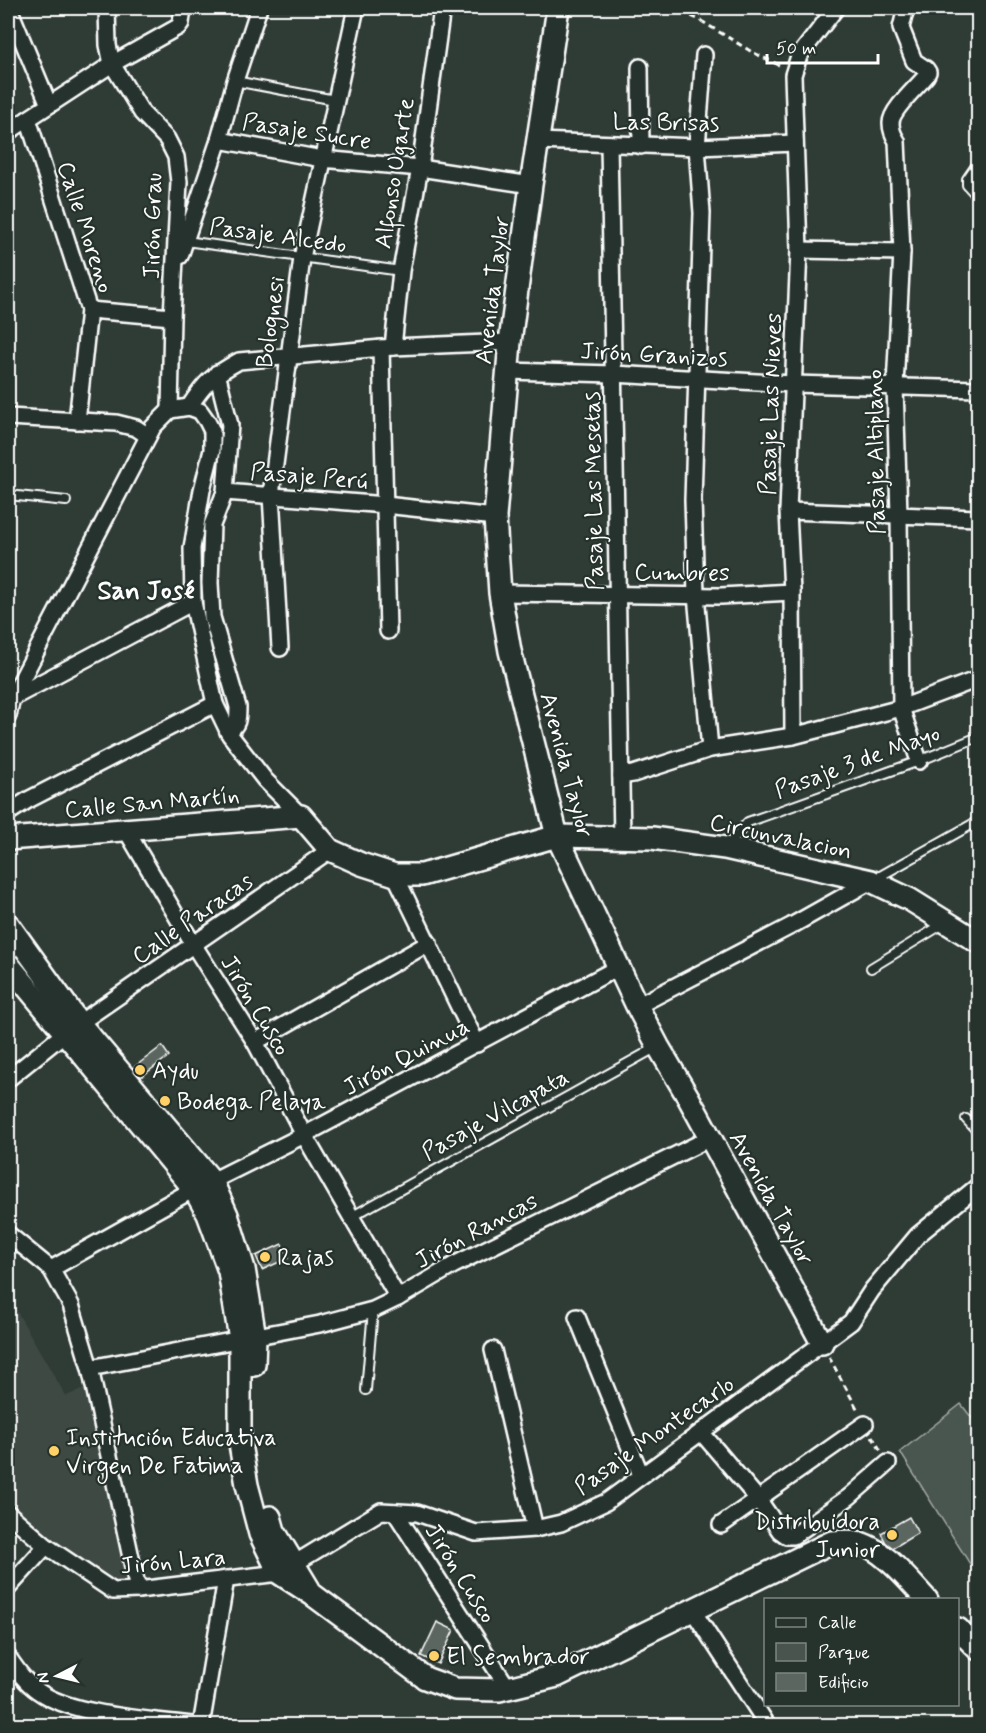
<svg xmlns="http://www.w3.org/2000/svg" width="986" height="1733" font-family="Mynerve,sans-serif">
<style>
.built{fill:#3c4842}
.green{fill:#4a544f;stroke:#a4aaa7;stroke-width:1.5}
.building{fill:#5b6661;stroke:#fff;stroke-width:1.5}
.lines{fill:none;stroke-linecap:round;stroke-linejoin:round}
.lane-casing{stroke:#fff;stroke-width:12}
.street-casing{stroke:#fff;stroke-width:20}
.secondary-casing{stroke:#fff;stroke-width:26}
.path{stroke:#fff;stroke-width:3;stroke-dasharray:6 4.5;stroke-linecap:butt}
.lane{stroke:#26332d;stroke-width:8}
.street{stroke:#26332d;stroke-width:15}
.secondary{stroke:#26332d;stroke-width:21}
.poi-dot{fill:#ffd166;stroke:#26332d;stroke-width:2}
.labels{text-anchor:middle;stroke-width:4.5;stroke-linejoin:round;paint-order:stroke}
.street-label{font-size:24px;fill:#fff;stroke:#26332d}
.poi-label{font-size:24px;fill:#fff;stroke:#26332d;text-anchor:start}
.neighbourhood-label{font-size:26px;font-weight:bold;fill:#fff;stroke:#26332d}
</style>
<rect width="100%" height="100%" fill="#2f3b35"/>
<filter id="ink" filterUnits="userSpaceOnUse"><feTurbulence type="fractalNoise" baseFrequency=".0167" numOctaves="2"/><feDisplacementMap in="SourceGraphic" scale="12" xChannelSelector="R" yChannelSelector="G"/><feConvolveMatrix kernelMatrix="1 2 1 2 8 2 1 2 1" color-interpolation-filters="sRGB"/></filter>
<g filter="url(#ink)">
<polygon class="built" points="8,1296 66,1396 86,1388 130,1569 124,1579 116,1586 24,1520 8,1506"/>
<polygon class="green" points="961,1404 978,1426 978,1577 900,1452"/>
<g class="building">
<polygon points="162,1046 169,1056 141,1077 133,1068"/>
<polygon points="282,1244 288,1258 262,1270 256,1256"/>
<polygon points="909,1517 918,1533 893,1548 886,1543 881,1533"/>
<polygon points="437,1622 454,1630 438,1664 421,1656"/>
</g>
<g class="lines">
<g class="lane-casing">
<g id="lane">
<polyline points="235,81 335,100"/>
<polyline points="978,163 967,179 967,185 978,197"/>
<polyline points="186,241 401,271"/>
<polyline points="8,495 66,501"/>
<polyline points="727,846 748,822 919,761 978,737"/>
<polyline points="875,879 978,821"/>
<polyline points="871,968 943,924"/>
<polyline points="966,1119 978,1132"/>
<polyline points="351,1217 657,1047"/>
<polyline points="366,1390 373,1310"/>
</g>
</g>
<g class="street-casing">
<g id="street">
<polyline points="9,8 49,105"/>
<polyline points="107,8 108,45 112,64 142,113 167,139 176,157 179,182 172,317 170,410"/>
<path d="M906,8l-5,20 13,33 12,8 2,3 -2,4c-9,11 -35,34 -35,47 0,7 2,12 6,18l5,111 -7,134 4,129 2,193 18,53"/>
<polyline points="704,55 697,147 702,213 693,500 696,595 710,749"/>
<polyline points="640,67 641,146"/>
<polyline points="28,119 89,310 77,421"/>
<polyline points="8,132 112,64 178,27 181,23 183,8"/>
<polyline points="219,140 322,159 420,168 531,185"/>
<polyline points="537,141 697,147 795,143"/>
<polyline points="609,144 622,837"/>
<polyline points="799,250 902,252"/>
<polyline points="180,256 219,140 235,81 259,8"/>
<polyline points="89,310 172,317"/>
<polyline points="393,347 401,271 420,168 442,8"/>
<polyline points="381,348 388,631"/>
<polyline points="507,371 613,374 793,384 978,389"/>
<polyline points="217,373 230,425 225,492"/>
<path d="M189,407c17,-26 23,-31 50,-46l154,-14 117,-5"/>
<polyline points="8,417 116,423 136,428 148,436"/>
<polyline points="788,511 978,518"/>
<polyline points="500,593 721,596 792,592"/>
<polyline points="280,648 271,495 302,258 356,8"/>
<polyline points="12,698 193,602"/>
<polyline points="8,716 12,698 153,427 170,410 189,407 200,411 207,421 212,431 212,450 202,490 192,548 193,602 215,704 230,735 265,780 301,816"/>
<path d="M228,732c10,-7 10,-13 10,-25l-26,-90 -2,-34 2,-58 13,-33 160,13 110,12"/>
<polyline points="793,736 792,592 788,511 799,250 793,75 799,56 836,8"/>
<polyline points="621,776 633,774 710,749 793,736 901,708 978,679"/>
<polyline points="8,813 28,800 215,704"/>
<polyline points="126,830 193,944 255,1042 304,1135 398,1298"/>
<polyline points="395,875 477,1044"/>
<polyline points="8,952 21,942"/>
<polyline points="637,1006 791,926 871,881"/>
<polyline points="255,1042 429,943"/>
<polyline points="8,1079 65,1033 330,850"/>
<polyline points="8,1234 51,1269 71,1305 90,1368 138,1590"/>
<polyline points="51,1269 194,1189 212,1181 304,1135 619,967"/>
<polyline points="577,1317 641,1475"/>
<polyline points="493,1350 535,1529"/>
<polyline points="90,1368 320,1324 373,1310 398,1298 454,1265 710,1138"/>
<polyline points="701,1432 758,1499 780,1531 787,1536 793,1536 849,1497 888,1463"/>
<polyline points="395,1512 508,1688"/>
<polyline points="8,1513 46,1546 113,1591 138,1590 279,1573 381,1511 417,1513 476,1533 535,1529 561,1523 606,1502 851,1322 872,1290 918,1235 978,1186"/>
<polyline points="721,1525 865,1424"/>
<polyline points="8,1588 46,1546"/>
<polyline points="693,1611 768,1726"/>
<path d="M8,1657c9,13 17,25 30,34 34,25 118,29 161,35"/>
<polyline points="201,1726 226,1579"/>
</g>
</g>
<g class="secondary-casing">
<g id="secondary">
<polyline points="558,8 531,185 510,342 495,517 500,593 510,651 557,836 637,1006 658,1046 688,1097 822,1343"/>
<polyline points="8,839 301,816 330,850 361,864 395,875 422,875 557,836 652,838 725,848 871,881 909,899 978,942"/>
<polyline points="8,924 79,1023 212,1181 227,1215 244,1269 255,1337 254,1365"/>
<path d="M8,964l186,225 14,25 21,57 11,68v105l7,41 13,49 19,39 34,22 112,83 30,11 44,1 58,-14 275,-134c8,0 17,-2 24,0 26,5 53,39 71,58"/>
<polyline points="270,1517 274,1531 309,1589"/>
<polyline points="958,1629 978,1649"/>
</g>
</g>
<g class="path">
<polyline points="672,8 698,19 752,52 781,66"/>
<polyline points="829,1357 859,1412"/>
<polyline points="872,1436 881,1451"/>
</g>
<use href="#lane" class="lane"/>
<use href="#street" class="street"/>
<use href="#secondary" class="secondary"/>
</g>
</g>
<g class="poi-dot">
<circle cx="140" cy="1070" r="6"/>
<circle cx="165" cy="1101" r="6"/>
<circle cx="265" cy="1257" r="6"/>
<circle cx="54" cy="1451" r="6"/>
<circle cx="892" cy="1535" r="6"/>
<circle cx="434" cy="1656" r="6"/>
</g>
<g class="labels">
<g class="street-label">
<text transform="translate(666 122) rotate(1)" y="8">Las Brisas</text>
<text transform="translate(307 131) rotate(9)" y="8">Pasaje Sucre</text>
<text transform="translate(394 173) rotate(-81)" y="8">Alfonso Ugarte</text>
<text transform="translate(152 226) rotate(-89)" y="8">Jirón Grau</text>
<text transform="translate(86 227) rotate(72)" y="8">Calle Moreno</text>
<text transform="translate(278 235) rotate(8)" y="8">Pasaje Alcedo</text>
<text transform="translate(492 290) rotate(-83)" y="8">Avenida Taylor</text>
<text transform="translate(270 322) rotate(-82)" y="8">Bolognesi</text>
<text transform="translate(654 354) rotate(3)" y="8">Jirón Granizos</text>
<text transform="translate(770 404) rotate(-88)" y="8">Pasaje Las Nieves</text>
<text transform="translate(875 452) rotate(-91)" y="8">Pasaje Altiplano</text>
<text transform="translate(309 476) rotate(5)" y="8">Pasaje Perú</text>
<text transform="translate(593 491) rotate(-91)" y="8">Pasaje Las Mesetas</text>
<text x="682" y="580">Cumbres</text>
<text transform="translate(857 761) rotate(-20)" y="8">Pasaje 3 de Mayo</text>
<text transform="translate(567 765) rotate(75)" y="8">Avenida Taylor</text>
<text transform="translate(152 802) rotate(-5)" y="8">Calle San Martín</text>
<text transform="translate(781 836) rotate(12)" y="8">Circunvalacion</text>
<text transform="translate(192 918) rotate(-35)" y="8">Calle Paracas</text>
<text transform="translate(256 1005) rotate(59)" y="8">Jirón Cusco</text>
<text transform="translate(406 1056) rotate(-28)" y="8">Jirón Quinua</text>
<text transform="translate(495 1114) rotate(-29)" y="8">Pasaje Vilcapata</text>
<text transform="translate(772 1198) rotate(61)" y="8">Avenida Taylor</text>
<text transform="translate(476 1230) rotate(-28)" y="8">Jirón Rancas</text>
<text transform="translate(654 1435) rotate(-35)" y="8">Pasaje Montecarlo</text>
<text transform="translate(173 1561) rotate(-5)" y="8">Jirón Lara</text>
<text transform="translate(461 1573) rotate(58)" y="8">Jirón Cusco</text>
</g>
<g class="poi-label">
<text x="152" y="1078">Aydu</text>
<text x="177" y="1109">Bodega Pelaya</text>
<text x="277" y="1265">Rajas</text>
<text x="66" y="1445">Institución Educativa<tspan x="66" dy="28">Virgen De Fatima</tspan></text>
<text x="880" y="1529" text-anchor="end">Distribuidora<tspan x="880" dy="28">Junior</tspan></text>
<text x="446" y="1664">El Sembrador</text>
</g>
<g class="neighbourhood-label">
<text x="146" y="599">San José</text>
</g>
</g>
<rect width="986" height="1733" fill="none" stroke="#26332d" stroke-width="30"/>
<rect x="15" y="15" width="956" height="1703" fill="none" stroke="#fff" stroke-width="2" filter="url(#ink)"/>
<rect x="764" y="1598" width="195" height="108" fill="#26332d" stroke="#7d8581" stroke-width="1.5"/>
<rect x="776" y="1618" width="30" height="9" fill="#26332d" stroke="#7d8581" stroke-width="1.5"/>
<text x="818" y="1628" font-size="18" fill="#ffffff">Calle</text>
<rect x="776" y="1643" width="30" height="18" fill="#4a544f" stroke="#7d8581" stroke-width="1.5"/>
<text x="818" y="1658" font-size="18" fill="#ffffff">Parque</text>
<rect x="776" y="1673" width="30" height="18" fill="#5b6661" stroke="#7d8581" stroke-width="1.5"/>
<text x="818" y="1688" font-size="18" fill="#ffffff">Edificio</text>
<g transform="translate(57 1676) rotate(263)" stroke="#26332d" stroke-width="4.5" paint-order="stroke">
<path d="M0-4.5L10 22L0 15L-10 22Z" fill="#ffffff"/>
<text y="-9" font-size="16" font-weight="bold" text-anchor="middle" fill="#ffffff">N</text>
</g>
<path d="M767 54v9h111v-9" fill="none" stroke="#ffffff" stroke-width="3"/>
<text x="776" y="54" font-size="18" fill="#ffffff" stroke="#26332d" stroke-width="4.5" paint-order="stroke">50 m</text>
</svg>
